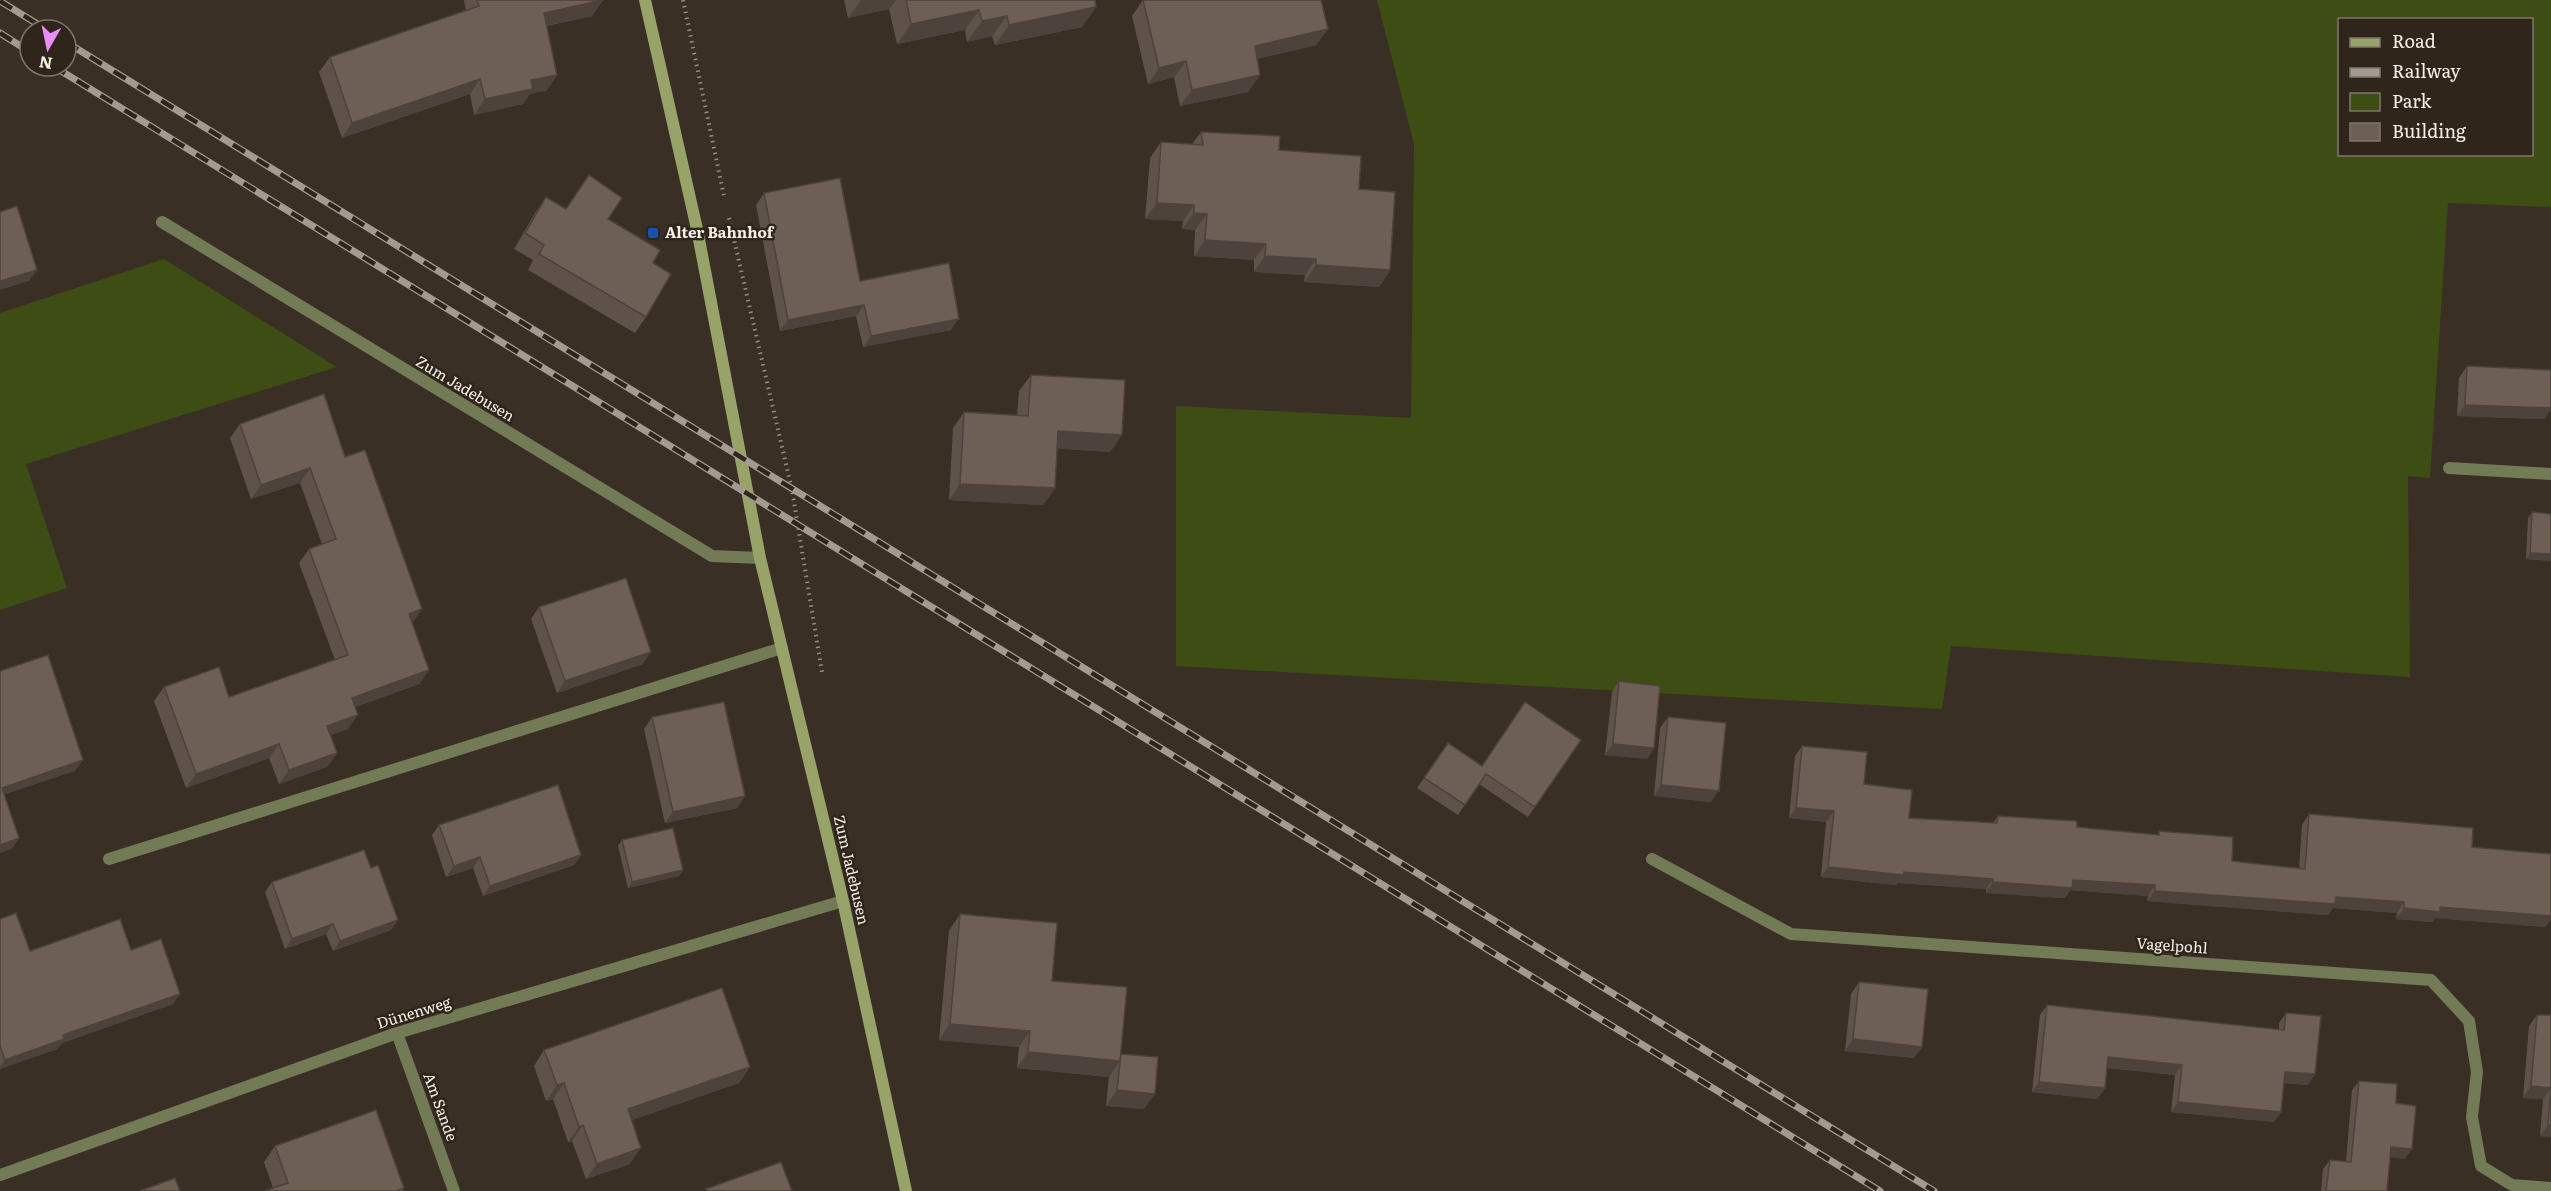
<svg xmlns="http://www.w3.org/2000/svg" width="2551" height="1191" font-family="Literata,serif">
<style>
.green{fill:#3e4d13;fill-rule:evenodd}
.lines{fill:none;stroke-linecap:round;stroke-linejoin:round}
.path{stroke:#948c83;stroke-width:4;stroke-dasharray:1.5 4.5;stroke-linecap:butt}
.lane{stroke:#737a56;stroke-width:12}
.street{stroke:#737a56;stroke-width:12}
.secondary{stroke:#98a369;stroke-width:12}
.rail-casing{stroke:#a39a92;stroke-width:7}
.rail{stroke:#2f251a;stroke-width:4.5;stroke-dasharray:14;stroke-linecap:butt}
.wall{fill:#5f524a}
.shaded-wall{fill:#4d423c}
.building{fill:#6e5f56;stroke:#4d423c;stroke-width:1.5}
.transit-dot{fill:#1a4fb4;stroke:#2f251a;stroke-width:2}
.labels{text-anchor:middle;stroke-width:5;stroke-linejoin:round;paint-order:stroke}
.poi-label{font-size:15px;font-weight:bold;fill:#f7f0e9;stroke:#2f251a;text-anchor:start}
.street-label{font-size:15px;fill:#f7f0e9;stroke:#2f251a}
</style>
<rect width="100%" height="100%" fill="#392f24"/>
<g class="green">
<path d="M1377,0h1174v207l-103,-4 -18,275 -22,-2 2,201 -459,-31 -9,63 -766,-43v-260l235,12 3,-274zM2340,20h192v134h-192z"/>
<polygon points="164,259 337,367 26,464 67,588 0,610 0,313"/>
</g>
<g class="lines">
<g class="path">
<polyline points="683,0 724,196"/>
<polyline points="729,218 792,490 822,672"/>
</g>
<g class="lane">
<polyline points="162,222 712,556 760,558"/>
<polyline points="2449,468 2551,474"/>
<polyline points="109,859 782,648"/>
</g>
<g class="street">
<polyline points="1652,859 1791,934 2431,980 2469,1021 2477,1072 2472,1117 2481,1166 2512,1185 2551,1188"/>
<polyline points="397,1033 454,1191"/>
<polyline points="0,1175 397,1033 843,901"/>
</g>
<polyline class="secondary" points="645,0 697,229 760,558 843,901 906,1191"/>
<g class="rail-casing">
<g id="rail">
<polyline points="0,1 47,30"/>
<polyline points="0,33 30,52"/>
<polyline points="66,42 1934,1191"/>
<polyline points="53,66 1880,1191"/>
</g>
</g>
<use href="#rail" class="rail"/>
</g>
<g class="wall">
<polygon points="464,0 603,0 592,16 547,26 557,75 547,90 530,94 523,104 474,115 470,94 342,138 319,72 330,57 466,11"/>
<polygon points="844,0 1095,0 1082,27 995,45 992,36 967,42 965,30 897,44 889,9 848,18"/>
<polygon points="1143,0 1321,0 1328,29 1316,45 1257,59 1260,75 1248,92 1180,106 1174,77 1148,84 1132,16"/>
<polygon points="1201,132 1279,150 1359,189 1390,270 1379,287 1304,282 1305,275 1254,272 1254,260 1194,256 1195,230 1182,229 1183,221 1145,219 1150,158 1161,142 1192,144"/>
<polygon points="764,193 860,281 951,330 863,347 856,316 780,331 756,205"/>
<polygon points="546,197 566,209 608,219 653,263 646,317 635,333 528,270 533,260 514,249 535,213"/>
<polygon points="2467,366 2551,408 2551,409 2544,419 2457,416 2459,378"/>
<polygon points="1031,375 1122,435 1110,452 1057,448 1055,488 1043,505 949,500 953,428 964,412 1017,415 1019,391"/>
<polygon points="240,424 345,457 422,609 412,623 429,670 419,684 355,707 348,729 331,735 337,753 327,767 279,784 269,758 186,788 154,701 164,687 229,697 335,660 299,563 309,549 322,544 300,483 251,499 230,438"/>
<polygon points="2532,512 2551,561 2526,559 2528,518"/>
<polygon points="539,607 643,664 557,693 531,619"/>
<polygon points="1619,681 1654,748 1647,759 1605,755 1612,692"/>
<polygon points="652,717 745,796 737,808 665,823 644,729"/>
<polygon points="1668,717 1711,802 1654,796 1660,728"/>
<polygon points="1581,740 1528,817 1479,784 1458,815 1417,788 1448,743 1482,766"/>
<polygon points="1802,746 1864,784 1909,818 1993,823 1998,816 2077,827 2157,835 2159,831 2232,861 2299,868 2302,825 2309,814 2472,847 2551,854 2551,919 2545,927 2435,918 2432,922 2396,919 2397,913 2333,908 2328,915 2147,901 2148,896 2070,890 2065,898 1986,893 1986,889 1898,883 1896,885 1821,877 1826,822 1789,818 1795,756"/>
<polygon points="439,825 581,855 574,865 483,896 473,868 446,877 432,835"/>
<polygon points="622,840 683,870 679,876 628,888 618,846"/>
<polygon points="371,868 398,920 391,930 333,951 326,934 285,949 265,892 272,882"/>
<polygon points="960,914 1052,981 1121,1054 1144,1109 1106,1106 1109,1076 1109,1077 1017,1068 1019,1047 939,1040 949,931"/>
<polygon points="0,919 30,951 131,950 173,1004 62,1043 57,1049 0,1069"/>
<polygon points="1859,982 1922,1047 1914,1058 1845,1051 1851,994"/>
<polygon points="2047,1005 2279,1030 2279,1023 2286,1013 2308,1085 2284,1083 2281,1112 2274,1122 2171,1112 2175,1075 2107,1068 2105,1088 2097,1099 2032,1092 2040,1015"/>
<polygon points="2537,1015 2551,1015 2551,1137 2540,1136 2543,1099 2523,1098 2529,1026"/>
<polygon points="544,1050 750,1067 739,1083 632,1120 630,1164 586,1179 572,1141 568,1142 553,1099 546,1101 534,1066"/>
<polygon points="2359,1081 2396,1103 2405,1159 2390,1157 2387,1191 2321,1191 2323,1169 2330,1160 2346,1161 2352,1090"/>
<polygon points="275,1146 404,1188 402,1191 265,1191 273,1188 264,1162"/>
</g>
<g class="shaded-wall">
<polygon points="603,0 592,16 534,28 544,13"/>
<polygon points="861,0 896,0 889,9 848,18"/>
<polygon points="1096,7 1082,27 995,45 1009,25"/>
<polygon points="979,10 965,30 897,44 911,24"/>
<polygon points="1007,16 992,36 967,42 982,21"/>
<polygon points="1328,29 1316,45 1243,62 1255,46"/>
<polygon points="1186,61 1174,77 1148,84 1159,68"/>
<polygon points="557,75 547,90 530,94 523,104 474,115 485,99 531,80"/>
<polygon points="1260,75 1248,92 1180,106 1192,90"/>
<polygon points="480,79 470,94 342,138 352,123"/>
<polygon points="1157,203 1194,205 1183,221 1145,219"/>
<polygon points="1194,213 1207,214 1195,230 1182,229"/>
<polygon points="1205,240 1266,244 1254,260 1194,256"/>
<polygon points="1265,256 1316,259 1305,275 1254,272"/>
<polygon points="1316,265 1390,270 1379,287 1304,282"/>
<polygon points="37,270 29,281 0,290 0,281"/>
<polygon points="864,305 856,316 780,331 788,320"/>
<polygon points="959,319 951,330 863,347 871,336"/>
<polygon points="2465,405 2551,408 2551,409 2544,419 2457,416"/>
<polygon points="1058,431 1122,435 1110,452 1046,448"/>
<polygon points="310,468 300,483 251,499 261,485"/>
<polygon points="960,484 1055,488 1043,505 949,500"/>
<polygon points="2530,553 2551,554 2551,561 2526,559"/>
<polygon points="422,609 412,623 409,614"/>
<polygon points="651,652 643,664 557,693 565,681"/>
<polygon points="429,670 419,684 342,712 352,698"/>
<polygon points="358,715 348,729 317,740 327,726"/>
<polygon points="279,744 269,758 186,788 196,774"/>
<polygon points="1613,744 1654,748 1647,759 1605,755"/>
<polygon points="337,753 327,767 279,784 289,770"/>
<polygon points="83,760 75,771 0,796 2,788"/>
<polygon points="1661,785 1719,791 1711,802 1654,796"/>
<polygon points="745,796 737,808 665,823 673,812"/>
<polygon points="1796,808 1834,811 1826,822 1789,818"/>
<polygon points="19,838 12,849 0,853 0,845"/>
<polygon points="581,855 574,865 483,896 490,886"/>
<polygon points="480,857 473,868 446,877 454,866"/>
<polygon points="1828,867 1904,872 1993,879 1986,889 1898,883 1896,885 1821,877"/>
<polygon points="683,870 679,876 628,888 632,882"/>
<polygon points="2073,880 2155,885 2148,896 2070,890 2065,898 1986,893 1993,882"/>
<polygon points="2155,891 2336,897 2404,902 2397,913 2333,908 2328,915 2147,901"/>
<polygon points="2440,907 2551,916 2551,919 2545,927 2435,918 2432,922 2396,919 2404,908"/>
<polygon points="398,920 391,930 333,951 340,941"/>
<polygon points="333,924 326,934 285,949 292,939"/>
<polygon points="180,994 173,1004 62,1043 57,1049 0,1069 0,1066 5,1060 63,1035"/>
<polygon points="950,1024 1030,1031 1019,1047 939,1040"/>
<polygon points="1853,1039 1922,1047 1914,1058 1845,1051"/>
<polygon points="1028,1052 1120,1061 1109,1077 1017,1068"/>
<polygon points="2108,1057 2182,1065 2175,1075 2101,1067"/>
<polygon points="750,1067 739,1083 617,1125 628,1109"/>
<polygon points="2285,1072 2315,1074 2308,1085 2278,1082"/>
<polygon points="2039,1082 2105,1088 2097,1099 2032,1092"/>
<polygon points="564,1083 553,1099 546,1101 557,1085"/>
<polygon points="2531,1086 2551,1088 2543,1099 2523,1098"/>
<polygon points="1117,1090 1155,1094 1144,1109 1106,1106"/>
<polygon points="2178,1102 2281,1112 2274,1122 2171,1112"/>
<polygon points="583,1125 572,1141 568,1142 579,1127"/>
<polygon points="2548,1125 2551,1125 2551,1137 2540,1136"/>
<polygon points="2391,1147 2412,1149 2405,1159 2385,1156"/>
<polygon points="641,1148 630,1164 586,1179 597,1164"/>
</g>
<g class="building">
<polygon points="477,0 603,0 544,13 557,75 531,80 533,89 485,99 480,79 352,123 330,57 479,6"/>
<polygon points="906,0 1095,0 1096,7 1009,25 1007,16 982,21 979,10 911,24"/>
<polygon points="1143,0 1321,0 1328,29 1255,46 1260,75 1192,90 1186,61 1159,68"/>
<polygon points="1201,132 1280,136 1279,150 1361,156 1359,189 1395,192 1390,270 1316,265 1316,259 1265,256 1266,244 1205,240 1207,214 1194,213 1194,205 1157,203 1161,142 1203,145"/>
<polygon points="589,175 622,198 608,219 660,250 653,263 671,274 646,317 539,254 544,245 525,233 546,197 566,209"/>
<polygon points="840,178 860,281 949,263 959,319 871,336 864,305 788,320 764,193"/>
<polygon points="17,206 37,270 0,281 0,212"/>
<polygon points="2467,366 2551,370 2551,408 2465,405"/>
<polygon points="1031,375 1125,380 1122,435 1058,431 1055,488 960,484 964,412 1028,416"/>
<polygon points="324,394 345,457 365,450 422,609 409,614 429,670 352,698 358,715 327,726 337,753 289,770 279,744 196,774 164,687 219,667 229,697 348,655 309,549 336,539 310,468 261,485 240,424"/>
<polygon points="2532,512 2551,514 2551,554 2530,553"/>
<polygon points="626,578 651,652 565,681 539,607"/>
<polygon points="48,655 83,760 2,788 19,838 0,845 0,671"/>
<polygon points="1619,681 1660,686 1654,748 1613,744"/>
<polygon points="724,702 745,796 673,812 652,717"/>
<polygon points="1525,702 1581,740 1535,807 1486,774 1465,805 1424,778 1448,743 1482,766"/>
<polygon points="1668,717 1726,723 1719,791 1661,785"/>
<polygon points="1802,746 1867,752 1864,784 1912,790 1909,818 1997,823 1998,816 2077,821 2077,827 2159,835 2159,831 2233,837 2232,861 2305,869 2309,814 2473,828 2472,847 2551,854 2551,916 2440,907 2440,912 2404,908 2404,902 2336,897 2335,904 2155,891 2155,885 2073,880 2072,888 1993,882 1993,879 1904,872 1904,875 1828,867 1834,811 1796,808"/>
<polygon points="558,785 581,855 490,886 480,857 454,866 439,825"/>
<polygon points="673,828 683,870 632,882 622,840"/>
<polygon points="364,850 371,868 378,865 398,920 340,941 333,924 292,939 272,882"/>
<polygon points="16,913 30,951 120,919 131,950 161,939 180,994 63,1035 64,1039 5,1060 0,1046 0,919"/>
<polygon points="960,914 1057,923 1052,981 1127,987 1120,1061 1028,1052 1030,1031 950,1024"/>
<polygon points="1859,982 1928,989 1922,1047 1853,1039"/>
<polygon points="722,988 750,1067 628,1109 641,1148 597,1164 583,1125 579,1127 564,1083 557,1085 544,1050"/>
<polygon points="2047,1005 2284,1030 2286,1013 2321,1016 2315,1074 2285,1072 2281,1112 2178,1102 2182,1065 2108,1057 2105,1088 2039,1082"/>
<polygon points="2537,1015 2551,1015 2551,1125 2548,1125 2551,1088 2531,1086"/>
<polygon points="1121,1054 1158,1057 1155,1094 1117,1090"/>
<polygon points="2359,1081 2397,1084 2396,1103 2416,1106 2412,1149 2391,1147 2387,1191 2326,1191 2330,1160 2351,1162"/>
<polygon points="376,1110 404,1188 396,1191 265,1191 288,1183 275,1146"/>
<polygon points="781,1162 792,1191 707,1191 706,1189"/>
<polygon points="175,1178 180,1191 140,1191"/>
</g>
<rect class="transit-dot" x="647" y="227" width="12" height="12" rx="3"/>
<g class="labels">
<g class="poi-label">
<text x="665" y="238">Alter Bahnhof</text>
</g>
<g class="street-label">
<text transform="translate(465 389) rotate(31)" y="5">Zum Jadebusen</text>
<text transform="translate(851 870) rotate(77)" y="5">Zum Jadebusen</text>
<text transform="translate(2172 946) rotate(4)" y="5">Vagelpohl</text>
<text transform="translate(414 1013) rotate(-17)" y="5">Dünenweg</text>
<text transform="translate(440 1107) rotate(70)" y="5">Am Sande</text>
</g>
</g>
<rect x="2338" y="18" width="195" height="138" fill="#2f251a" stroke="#7f766d" stroke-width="1.5"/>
<rect x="2350" y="38" width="30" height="9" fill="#98a369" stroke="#7f766d" stroke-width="1.5"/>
<text x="2392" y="48" font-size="18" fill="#f7f0e9">Road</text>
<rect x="2350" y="68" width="30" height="9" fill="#a39a92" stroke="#7f766d" stroke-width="1.5"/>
<text x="2392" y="78" font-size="18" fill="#f7f0e9">Railway</text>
<rect x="2350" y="93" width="30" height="18" fill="#3e4d13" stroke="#7f766d" stroke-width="1.5"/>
<text x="2392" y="108" font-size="18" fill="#f7f0e9">Park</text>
<rect x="2350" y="123" width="30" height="18" fill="#6e5f56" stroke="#7f766d" stroke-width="1.5"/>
<text x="2392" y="138" font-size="18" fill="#f7f0e9">Building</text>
<g transform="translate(48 48) rotate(189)"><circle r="28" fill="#2f251a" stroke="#7f766d" stroke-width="1.5"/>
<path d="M0-4.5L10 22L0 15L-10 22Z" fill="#eb8dfb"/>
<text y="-9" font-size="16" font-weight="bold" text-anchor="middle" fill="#f7f0e9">N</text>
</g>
</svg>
